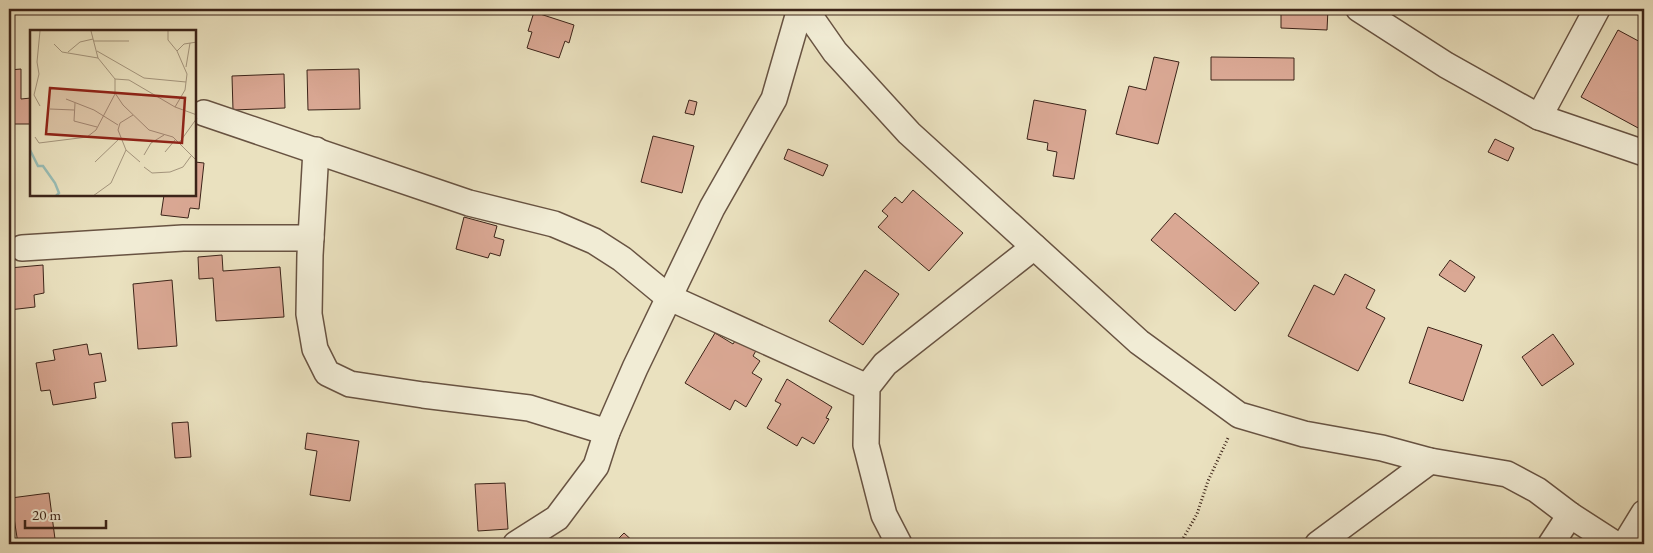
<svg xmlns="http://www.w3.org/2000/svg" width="1653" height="553" font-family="'EB Garamond',serif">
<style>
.building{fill:#daa894;stroke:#3c2419}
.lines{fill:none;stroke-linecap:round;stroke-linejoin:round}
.minor-casing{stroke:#685342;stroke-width:28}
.path{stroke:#3c2419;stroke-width:3;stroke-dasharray:1 2.5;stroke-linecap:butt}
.minor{stroke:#f1ecd5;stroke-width:25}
.inset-river{fill:none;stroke:#98bdb6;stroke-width:2.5}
.inset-road{fill:none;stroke:#a4957d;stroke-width:1}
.view{fill:#8f2418;fill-opacity:0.15;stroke:#8f2418;stroke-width:2.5}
.inset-edge{fill:none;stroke:#3c2419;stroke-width:2.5}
</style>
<rect width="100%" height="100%" fill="#eae1bf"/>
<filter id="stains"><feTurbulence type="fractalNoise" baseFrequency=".004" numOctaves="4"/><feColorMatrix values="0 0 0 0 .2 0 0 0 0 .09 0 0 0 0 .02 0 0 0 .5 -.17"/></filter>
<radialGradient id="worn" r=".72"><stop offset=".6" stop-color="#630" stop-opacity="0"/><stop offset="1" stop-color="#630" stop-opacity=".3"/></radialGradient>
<g class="building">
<rect x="402" y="9" width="22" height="2"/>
<polygon points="1281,9 1328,9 1327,30 1281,28"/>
<polygon points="534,12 574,25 569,43 565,41 559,58 527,48 532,32 528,31"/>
<polygon points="1618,30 1644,44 1644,122 1640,129 1581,97"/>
<polygon points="1154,57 1179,62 1158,144 1116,134 1129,86 1146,90"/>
<polygon points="1211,57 1294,58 1294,80 1211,80"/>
<polygon points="21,69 21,99 31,98 31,124 9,124 9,70"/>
<polygon points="359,69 360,109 308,110 307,70"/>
<polygon points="284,74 285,108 233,110 232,76"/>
<polygon points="689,100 697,102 694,115 685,113"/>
<polygon points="1034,100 1086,110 1074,179 1053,176 1057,152 1047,150 1048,143 1027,139"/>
<polygon points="653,136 694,146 682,193 641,182"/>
<polygon points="1495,139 1514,148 1508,161 1488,152"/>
<polygon points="788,149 828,165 823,176 784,159"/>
<polygon points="195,162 204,163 199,209 190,208 188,218 161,215 164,195 195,195"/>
<polygon points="913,190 963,233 929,271 878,227 888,216 882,211 895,197 902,203"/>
<polygon points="1175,213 1259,283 1235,311 1151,240"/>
<polygon points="464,217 497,226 494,237 504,240 500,256 490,253 488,258 456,249"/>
<polygon points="222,255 223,271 280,267 284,317 216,321 213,278 199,279 198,257"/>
<polygon points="1450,260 1475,277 1465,292 1439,275"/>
<polygon points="43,265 44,293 34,295 35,307 9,310 9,268"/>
<polygon points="865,270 899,294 863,345 829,321"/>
<polygon points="1345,274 1375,290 1366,308 1385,318 1358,371 1288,336 1314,285 1334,295"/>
<polygon points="172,280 177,346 138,349 133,284"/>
<polygon points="1428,327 1482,345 1463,401 1409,383"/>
<polygon points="715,333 733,344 739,335 758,347 753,356 760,361 752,373 762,379 746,407 735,400 730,410 685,383"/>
<polygon points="1553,334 1574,364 1542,386 1522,357"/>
<polygon points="87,344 89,355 101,353 106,381 94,383 96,398 53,405 50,390 41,391 36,363 55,360 53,350"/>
<polygon points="787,379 832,407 826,418 829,419 814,444 802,437 797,446 767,428 781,404 775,401"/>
<polygon points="188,422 191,457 175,458 172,423"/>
<polygon points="307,433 359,441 350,501 310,495 317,451 305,449"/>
<polygon points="505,483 508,529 478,531 475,484"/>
<polygon points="49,493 55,539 18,544 11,498"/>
<polygon points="624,533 636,544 613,544"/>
</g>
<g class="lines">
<g class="minor-casing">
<g id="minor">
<polyline points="805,9 835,52 909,133 1139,342 1239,415 1304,434 1382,448 1430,461 1507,474 1537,490 1570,515 1615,544"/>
<polyline points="1359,9 1446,65 1539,117 1644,153"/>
<polyline points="204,113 469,203 554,224 594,241 622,259 668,297 867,387"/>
<polyline points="1539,117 1597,9"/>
<polyline points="316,150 310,255 309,314 315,349 327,373 350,384 423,395 529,408 607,432"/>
<polyline points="22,248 183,238 311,238"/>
<polyline points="516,544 557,518 596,466 607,432 635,368 712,208 774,99 800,9"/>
<polyline points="899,544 884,515 866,445 867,387 885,364 1034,247"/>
<polyline points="1318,544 1430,461"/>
<polyline points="1551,544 1570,515"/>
<polyline points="1625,544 1644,513"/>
</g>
</g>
<polyline class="path" points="1180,544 1197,514 1208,481 1228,438"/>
<use href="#minor" class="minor"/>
</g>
<g transform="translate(30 30)">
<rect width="166" height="166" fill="#eae1bf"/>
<path class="inset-river" d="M0,120l8,16h5l12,17 4,10 -3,3"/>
<path class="inset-road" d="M61,1l7,27 17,21v14l8,12 26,25 24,7 24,24M138,1v9l9,11M64,11h35M24,14l8,8 36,6M67,21l47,27 42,4M38,22l12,-10 13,-3M156,37l4,-24M85,49l14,1 46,27 22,8M36,69l28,11 24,15M45,73l-1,18 23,6M10,76l-6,-11 5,-21 -2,-12 3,-31M145,77l10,-17 2,-16 -10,-23 7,-7 13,-2M20,79l24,1M103,85l-13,8 -2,7 8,20 14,12M5,107l4,6 48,-6 9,-7 19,-36M149,113l18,-25M135,122l10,-12M114,125l7,-12 13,-8M65,132l25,-24M114,137l8,6 18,-1 13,-5 8,-11M63,166l18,-13 15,-33"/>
<path class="view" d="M20,58l135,10 -3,45 -136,-9z"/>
<rect width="166" height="166" class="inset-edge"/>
</g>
<rect width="1653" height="553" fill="none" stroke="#eae1bf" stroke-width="30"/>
<rect x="10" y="10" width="1633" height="533" fill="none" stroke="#3c2419" stroke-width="2.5"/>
<rect x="15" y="15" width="1623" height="523" fill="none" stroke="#3c2419"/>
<path d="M25 520v8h81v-8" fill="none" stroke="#3c2419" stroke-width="2.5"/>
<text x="32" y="520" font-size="15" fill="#3c2419" stroke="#f1ecd5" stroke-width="4" paint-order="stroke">20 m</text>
<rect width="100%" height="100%" filter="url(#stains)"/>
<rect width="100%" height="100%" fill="url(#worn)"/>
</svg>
